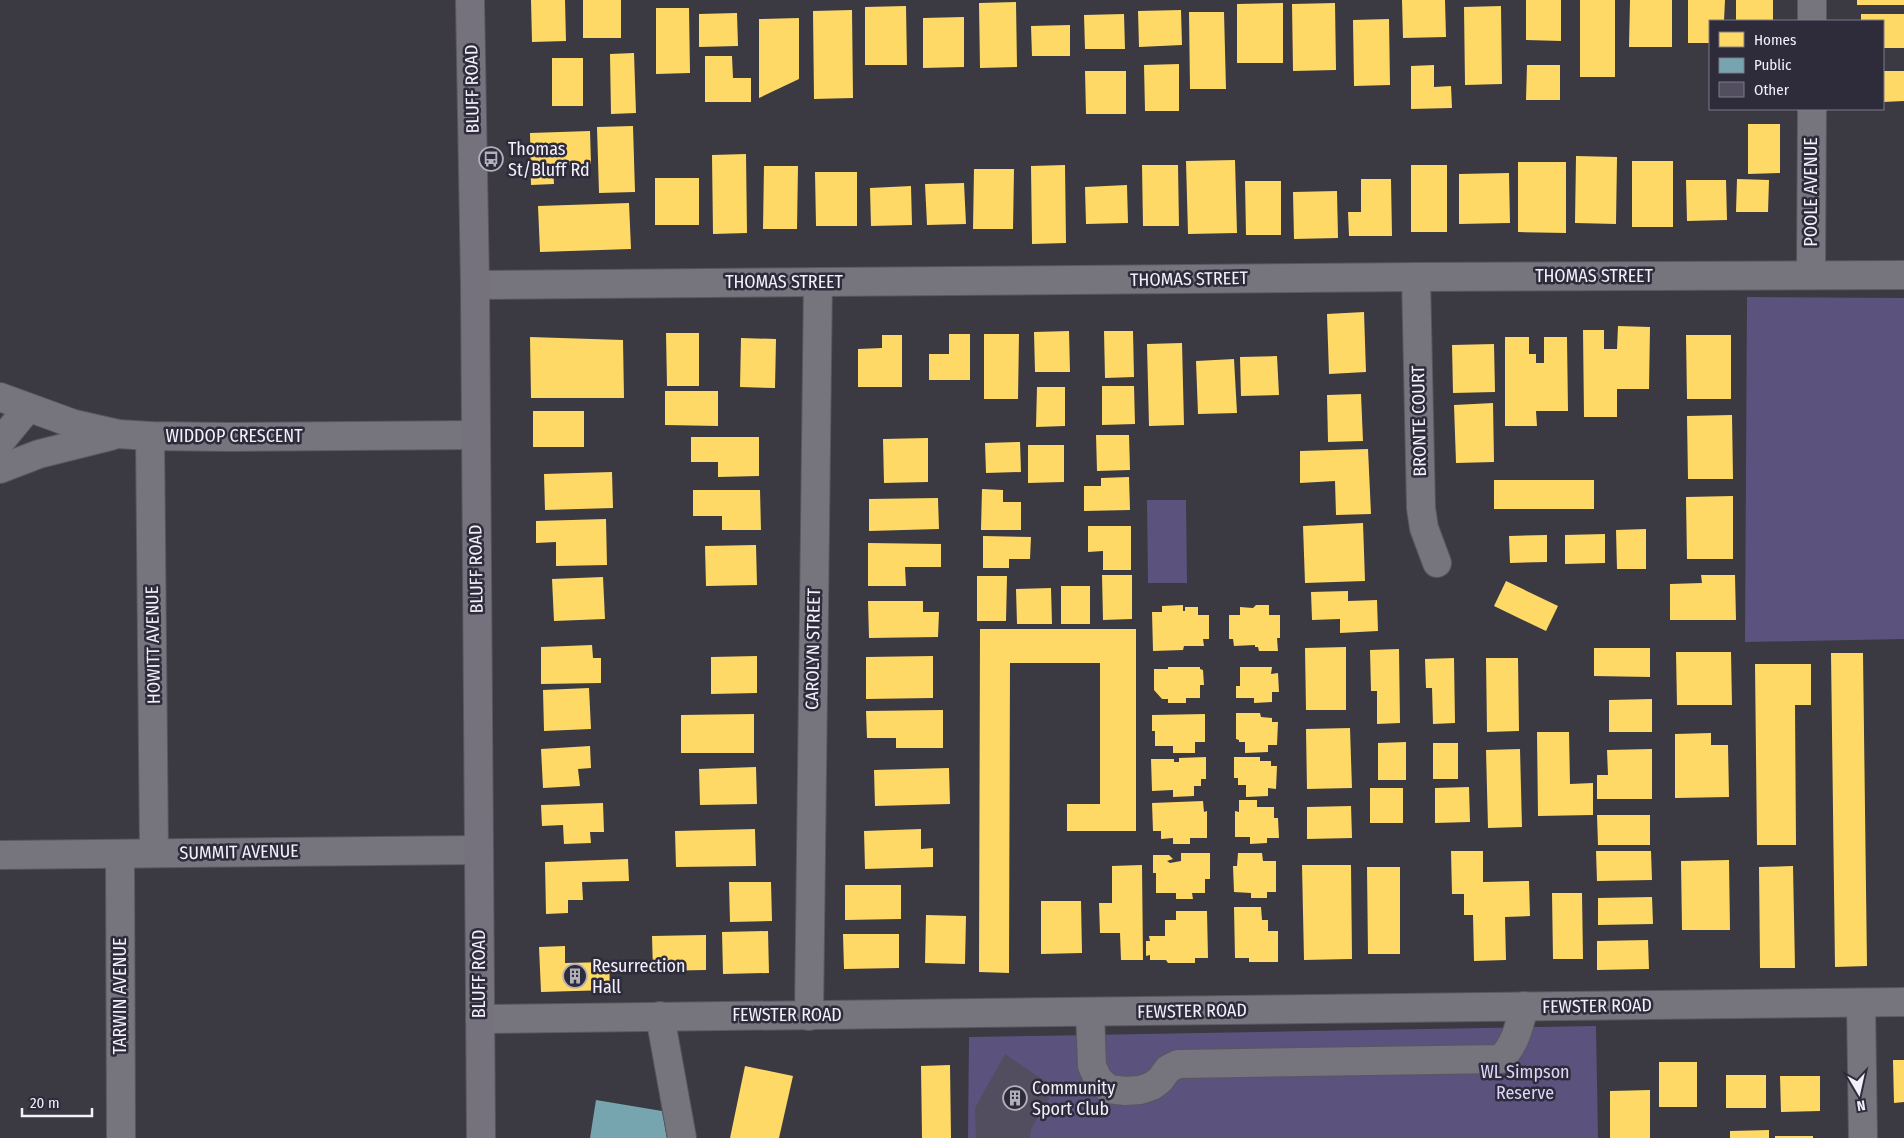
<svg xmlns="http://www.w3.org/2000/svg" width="1904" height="1138" font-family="'Fira Sans Condensed',sans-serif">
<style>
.green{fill:#5c527e}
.homes{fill:#ffd966}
.public{fill:#76a5af}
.building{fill:#534e5f}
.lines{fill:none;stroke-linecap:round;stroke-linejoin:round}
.minor-casing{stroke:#59575f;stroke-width:30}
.major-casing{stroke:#59575f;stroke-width:30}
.minor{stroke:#76747d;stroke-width:28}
.major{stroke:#75727d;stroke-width:28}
.labels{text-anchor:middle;stroke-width:5;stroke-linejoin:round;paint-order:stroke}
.street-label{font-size:18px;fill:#f2f0fb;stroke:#2e2b3b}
.poi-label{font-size:18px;fill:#f2f0fb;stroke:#2e2b3b;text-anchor:start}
.park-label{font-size:18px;fill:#dcd5fc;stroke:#2e2b3b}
</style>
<rect width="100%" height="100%" fill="#3b3942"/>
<g class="green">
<polygon points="1747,297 1904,298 1904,639 1745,642"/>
<polygon points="1147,500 1186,500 1187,583 1148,583"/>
<polygon points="1596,1026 1598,1138 968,1138 969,1037"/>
</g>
<g class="homes">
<polygon points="531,0 565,0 566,41 532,42"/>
<rect x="583" y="0" width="38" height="38"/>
<polygon points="1402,0 1445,0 1446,37 1403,38"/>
<polygon points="1526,0 1561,0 1561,41 1526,40"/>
<rect x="1580" y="0" width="35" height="77"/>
<polygon points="1630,0 1672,0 1672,47 1629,47"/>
<polygon points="1688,0 1725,0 1724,21 1710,21 1710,43 1688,43"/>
<rect x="1736" y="0" width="37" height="21"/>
<rect x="1857" y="0" width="47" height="5"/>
<polygon points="1016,2 1017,67 980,68 979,3"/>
<polygon points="1283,3 1283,63 1237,63 1237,4"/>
<polygon points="1335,3 1336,70 1293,71 1292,4"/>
<polygon points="906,6 907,65 865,65 865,7"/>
<polygon points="1501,6 1502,84 1465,85 1464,7"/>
<polygon points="656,8 689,8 690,73 656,74"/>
<polygon points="852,10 853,98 814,99 813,11"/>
<polygon points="1181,10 1182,45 1139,47 1138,11"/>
<polygon points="1189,12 1224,12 1226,89 1190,89"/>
<polygon points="737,13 738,46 699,47 699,14"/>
<polygon points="1124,14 1125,49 1085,49 1084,15"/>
<polygon points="1861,14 1904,14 1904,48 1883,48 1883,21 1861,21"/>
<polygon points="964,17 964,67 923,68 923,18"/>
<polygon points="799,18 799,79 759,98 759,19"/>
<polygon points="1389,19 1390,85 1354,86 1353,20"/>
<polygon points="1070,25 1070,56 1032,56 1031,26"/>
<polygon points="634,53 636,113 611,114 610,54"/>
<polygon points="705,56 732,56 733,78 751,78 751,102 705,102"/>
<rect x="552" y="58" width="31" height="48"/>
<polygon points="1179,64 1179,111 1145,111 1144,65"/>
<polygon points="1434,65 1434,87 1451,86 1452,108 1411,109 1411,66"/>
<polygon points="1527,65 1560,65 1560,100 1526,100"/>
<polygon points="1085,71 1126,71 1126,114 1086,114"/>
<polygon points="1883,71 1904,71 1904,101 1883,102"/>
<polygon points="1748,124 1780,124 1780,173 1748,174"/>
<polygon points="633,126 635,192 599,193 597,127"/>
<polygon points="590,131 591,164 553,165 554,184 531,185 530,133"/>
<polygon points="746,154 747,233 713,234 712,155"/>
<polygon points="1576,156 1617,157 1616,224 1575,223"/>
<polygon points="1235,160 1237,233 1188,234 1186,161"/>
<rect x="1632" y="161" width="41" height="66"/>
<polygon points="1518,162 1566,162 1566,233 1518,232"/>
<polygon points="1065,165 1066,243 1032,244 1031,166"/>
<polygon points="1142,165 1178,165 1179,226 1143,226"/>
<rect x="1411" y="165" width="36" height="67"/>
<polygon points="764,166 798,166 797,229 763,229"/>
<polygon points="974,169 1014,169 1013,229 973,229"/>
<polygon points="815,172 857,172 857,226 816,226"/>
<polygon points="1509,173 1510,223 1459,224 1459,174"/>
<rect x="655" y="178" width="44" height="47"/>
<polygon points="1361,179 1391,179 1392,236 1349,236 1348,212 1361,212"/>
<polygon points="1737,179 1769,180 1768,212 1736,212"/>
<polygon points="1686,180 1726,180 1727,220 1687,221"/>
<polygon points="1245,181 1281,181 1281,235 1246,235"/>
<polygon points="964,183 966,224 927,225 925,184"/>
<polygon points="1127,185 1128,223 1086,224 1085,187"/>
<polygon points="911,186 912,225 871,226 870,188"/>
<polygon points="1337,191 1338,238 1294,239 1293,192"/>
<polygon points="629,203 631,249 540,252 538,206"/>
<polygon points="1364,312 1366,372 1329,374 1327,314"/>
<polygon points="1618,326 1650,327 1649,389 1617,389 1617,417 1584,417 1583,330 1604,330 1604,349 1617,349"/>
<polygon points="1069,331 1070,372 1035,372 1034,332"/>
<polygon points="1104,331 1133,331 1134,377 1105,378"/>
<polygon points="666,333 699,333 699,386 667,386"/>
<polygon points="949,334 970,334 970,380 929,380 929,354 949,354"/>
<polygon points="984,334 1019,334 1018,399 984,399"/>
<polygon points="882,335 902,335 902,387 858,387 858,349 882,348"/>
<polygon points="1686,335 1731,335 1731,399 1687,399"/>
<polygon points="530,337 623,340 624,398 531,398"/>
<polygon points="1505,337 1529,337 1529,354 1536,354 1536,363 1544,363 1544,337 1567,337 1568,411 1536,411 1537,426 1505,426"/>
<polygon points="741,338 776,339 775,388 740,387"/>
<polygon points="1182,343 1184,425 1149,426 1147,344"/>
<polygon points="1494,344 1495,392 1453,393 1452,345"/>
<polygon points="1277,356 1279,395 1241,396 1240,357"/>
<polygon points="1234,359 1237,413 1198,414 1196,361"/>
<polygon points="1102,386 1134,386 1135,424 1102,425"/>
<polygon points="1037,387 1065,387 1065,426 1036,427"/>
<polygon points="665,391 718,391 718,426 665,425"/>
<polygon points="1361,394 1363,441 1328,442 1327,395"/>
<polygon points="1493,403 1494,462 1456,463 1454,405"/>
<rect x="533" y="411" width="51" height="36"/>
<polygon points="1732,415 1733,479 1688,479 1687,416"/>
<polygon points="1096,435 1129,435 1130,470 1097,471"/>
<polygon points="691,437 759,437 759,476 718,477 718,462 691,462"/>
<polygon points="928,438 928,482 884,483 883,439"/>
<polygon points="1020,442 1021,472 986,473 985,443"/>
<polygon points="1028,445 1064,445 1064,482 1028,483"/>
<polygon points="1368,449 1371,514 1336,515 1335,481 1300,483 1300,451"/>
<polygon points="612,472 613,508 545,510 544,474"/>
<polygon points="1129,477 1130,510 1084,511 1084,486 1101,486 1101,478"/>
<rect x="1494" y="480" width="100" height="29"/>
<polygon points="982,489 1003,490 1003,502 1021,502 1021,530 981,530"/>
<polygon points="693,490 760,490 761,530 722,530 722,516 693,516"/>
<polygon points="1733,496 1733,559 1687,559 1686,497"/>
<polygon points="938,498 939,529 869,531 869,499"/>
<polygon points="606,519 607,565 556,566 556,542 536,543 536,521"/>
<polygon points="1363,523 1365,581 1305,583 1303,526"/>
<polygon points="1088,526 1131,526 1131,570 1103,570 1103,551 1088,552"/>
<polygon points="1646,529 1646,569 1617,569 1616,530"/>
<polygon points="1605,534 1605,563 1565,564 1565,535"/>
<polygon points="1547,535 1547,562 1510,563 1509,536"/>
<polygon points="983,536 1031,537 1030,559 1009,559 1009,568 983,568"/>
<polygon points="868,543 941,544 941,567 905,567 906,586 868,586"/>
<polygon points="756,545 757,585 706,586 705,546"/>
<polygon points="1102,575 1132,575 1132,619 1103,620"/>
<polygon points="1701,575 1735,575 1736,620 1670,620 1670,584 1702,583"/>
<polygon points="977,576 1007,576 1006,621 977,621"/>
<polygon points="603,577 605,619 554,621 552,579"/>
<polygon points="1506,581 1558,606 1546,631 1494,606"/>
<rect x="1061" y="586" width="29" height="38"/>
<polygon points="1051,588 1052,624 1017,624 1016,589"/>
<polygon points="1348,591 1348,601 1377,600 1378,631 1340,633 1340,619 1312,620 1311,592"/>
<polygon points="868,601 923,601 923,612 939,612 938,637 869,638"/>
<polygon points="1183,605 1183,611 1185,611 1185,607 1198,607 1198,615 1209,615 1209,639 1203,639 1204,646 1184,646 1183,650 1153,651 1152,612 1162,612 1162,606"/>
<polygon points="1256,605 1269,605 1269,615 1280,615 1280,638 1277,638 1278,651 1259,651 1258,647 1255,647 1255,645 1234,646 1233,639 1229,639 1229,615 1240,615 1240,607 1253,608"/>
<polygon points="980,629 1136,629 1136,831 1067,831 1067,804 1100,804 1100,663 1010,663 1009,973 979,972"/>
<polygon points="592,645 593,658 601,658 601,683 541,684 541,647"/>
<polygon points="1346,647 1346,710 1306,710 1305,648"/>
<polygon points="1594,648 1650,648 1650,677 1594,676"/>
<polygon points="1399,649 1400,723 1377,724 1377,691 1371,691 1370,650"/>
<polygon points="1676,652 1731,652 1732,705 1677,705"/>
<polygon points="1831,653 1863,653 1867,966 1835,967"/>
<polygon points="757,656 757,693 711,694 711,657"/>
<polygon points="933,656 933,698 866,699 866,657"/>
<polygon points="1454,658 1455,723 1433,724 1432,688 1426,688 1425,659"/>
<polygon points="1486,658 1518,658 1519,731 1487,732"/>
<polygon points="1755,664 1811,664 1811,705 1795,705 1796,845 1757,845"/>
<polygon points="1168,667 1200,667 1200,669 1203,670 1204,685 1200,685 1200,698 1186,698 1186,703 1168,703 1168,699 1162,699 1154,690 1154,669 1168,669"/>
<polygon points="1240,667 1272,667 1271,674 1278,673 1279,692 1272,692 1272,702 1254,703 1254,698 1236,698 1236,686 1240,686"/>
<polygon points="589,688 591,729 544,731 543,690"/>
<polygon points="1652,699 1652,732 1609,732 1609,700"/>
<polygon points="943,710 943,748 896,748 896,738 867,738 866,711"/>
<polygon points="1236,713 1260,713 1261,717 1272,718 1272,722 1278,722 1277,745 1268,745 1268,752 1245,753 1245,742 1239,742 1239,740 1236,739"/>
<polygon points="754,714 754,753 681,753 681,715"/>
<polygon points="1205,714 1205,742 1195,742 1195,753 1173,753 1173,746 1155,746 1155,731 1152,731 1152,715"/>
<polygon points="1350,728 1352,788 1307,789 1306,729"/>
<polygon points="1537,732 1569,732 1570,784 1593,783 1593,815 1538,816"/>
<polygon points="1711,733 1711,745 1728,745 1729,797 1675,798 1675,734"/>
<polygon points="1406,742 1406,780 1378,780 1378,743"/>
<rect x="1433" y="743" width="25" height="36"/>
<polygon points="590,746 591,768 578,769 580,786 543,788 541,749"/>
<polygon points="1520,749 1522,827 1488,828 1486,750"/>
<polygon points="1652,749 1652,799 1597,799 1597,775 1608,775 1607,750"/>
<polygon points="1206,757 1206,779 1201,779 1201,786 1194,786 1194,796 1173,797 1173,790 1152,791 1151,759 1174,759 1174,762 1179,762 1179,758"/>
<polygon points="1234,757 1260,757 1260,761 1271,761 1271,766 1277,766 1276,789 1268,788 1268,796 1246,797 1246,785 1238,785 1238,778 1234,778"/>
<polygon points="756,767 757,804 700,805 699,769"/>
<polygon points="949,768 950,804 875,806 874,770"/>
<polygon points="1469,787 1470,822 1435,823 1435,788"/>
<rect x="1370" y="788" width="33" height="35"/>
<polygon points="1239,800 1257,800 1257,807 1274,807 1274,818 1278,818 1279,838 1267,838 1267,843 1250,844 1250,837 1235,837 1235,811 1239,812"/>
<polygon points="1203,801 1204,812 1207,811 1207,838 1190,838 1190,844 1173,844 1173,838 1161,839 1161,831 1153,831 1152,803"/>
<polygon points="603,803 604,832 590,832 591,843 564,844 563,825 542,826 541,805"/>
<polygon points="1351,806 1352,838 1307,839 1307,807"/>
<polygon points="1597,815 1650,815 1650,845 1598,845"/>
<polygon points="755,829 756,866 676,867 675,831"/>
<polygon points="921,829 921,849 933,848 933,867 865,869 864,831"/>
<polygon points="1451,851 1483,851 1483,882 1529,881 1530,916 1505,917 1506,960 1474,961 1473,915 1464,915 1464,894 1452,894"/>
<polygon points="1596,851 1651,851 1652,880 1597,881"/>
<polygon points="1181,853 1210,853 1210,879 1205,879 1205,893 1192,893 1193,899 1176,899 1176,893 1156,893 1156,873 1153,873 1153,855 1169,855 1173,859 1167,861 1170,863 1181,861"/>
<polygon points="1238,853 1262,853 1263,861 1276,861 1276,892 1267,892 1267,898 1251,898 1251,893 1234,892 1233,866 1237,866"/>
<polygon points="628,859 629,881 582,882 583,900 568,900 568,913 546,914 545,862"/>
<polygon points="1729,860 1730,930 1682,930 1681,861"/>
<polygon points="1142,865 1143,960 1121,960 1120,933 1100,933 1099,903 1112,903 1112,866"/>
<polygon points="1302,865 1351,865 1352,959 1304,960"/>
<polygon points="1793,866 1795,968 1760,968 1759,867"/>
<polygon points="1367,867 1400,867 1400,954 1368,954"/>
<polygon points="729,882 771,882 772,921 730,922"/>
<polygon points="845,885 901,885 901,919 845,920"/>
<polygon points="1552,893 1582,893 1583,959 1553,959"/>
<polygon points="1652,897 1653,924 1598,925 1598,898"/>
<polygon points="1041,901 1081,901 1082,953 1041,954"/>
<polygon points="1234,907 1261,907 1262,920 1268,920 1268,931 1278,931 1278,962 1249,962 1249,958 1235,958"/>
<polygon points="1176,911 1207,911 1208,958 1195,958 1195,963 1168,963 1166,960 1150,960 1150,955 1146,956 1146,941 1150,941 1149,936 1165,936 1165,920 1176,920"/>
<polygon points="926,915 966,916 965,964 925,963"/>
<polygon points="768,931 769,973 723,974 722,932"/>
<polygon points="843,934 899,934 899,968 844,969"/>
<polygon points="706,935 706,970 653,971 652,936"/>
<polygon points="1648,940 1649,969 1597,970 1597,941"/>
<polygon points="565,946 565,963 609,962 610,990 541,992 539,947"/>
<polygon points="1893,1060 1904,1060 1904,1102 1894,1103"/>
<rect x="1659" y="1062" width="38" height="45"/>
<polygon points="950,1065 951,1138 922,1138 921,1066"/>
<polygon points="745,1066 793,1076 779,1138 730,1138"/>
<rect x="1726" y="1075" width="40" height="33"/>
<polygon points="1780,1076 1820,1076 1820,1111 1781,1112"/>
<polygon points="1650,1090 1650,1138 1610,1138 1610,1091"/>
<polygon points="1769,1130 1769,1138 1730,1138 1730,1131"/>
<rect x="1775" y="1136" width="38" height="2"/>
</g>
<polygon class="public" points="596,1100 662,1111 667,1138 590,1138"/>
<polygon class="building" points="1005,1054 1055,1088 1031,1129 1030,1138 976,1138 975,1108"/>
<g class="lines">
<g class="minor-casing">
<g id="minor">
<polyline points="1812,21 1812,0"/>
<polyline points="1811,275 1812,109"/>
<polyline points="1416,277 1421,508 1424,528 1437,563"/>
<polyline points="475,285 1416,277 1904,275"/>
<polyline points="0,397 74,424 118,434 150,436 230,437 475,435"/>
<polyline points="150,436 154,853"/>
<polyline points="0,442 28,408"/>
<polyline points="0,469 39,454 111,436"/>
<polyline points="120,854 121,1138"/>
<polyline points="0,855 479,850"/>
<polyline points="1861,1003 1863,1138"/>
<path d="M1090,1012l2,54 6,13 11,10 16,2 15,-1 12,-4 8,-6 8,-11 10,-5 323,-5c15,-16 18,-32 23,-53"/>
<polyline points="660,1016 682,1138"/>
<polyline points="809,1016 818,282"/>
<polyline points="480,1019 1904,1002"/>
</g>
</g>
<g class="major-casing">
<polyline id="major" points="470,0 475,285 481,1138"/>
</g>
<use href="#minor" class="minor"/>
<use href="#major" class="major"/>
</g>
<defs>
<g id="bus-ring" transform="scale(1.25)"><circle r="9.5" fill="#2e2b3b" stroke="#b2b0ba" stroke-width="1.5"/><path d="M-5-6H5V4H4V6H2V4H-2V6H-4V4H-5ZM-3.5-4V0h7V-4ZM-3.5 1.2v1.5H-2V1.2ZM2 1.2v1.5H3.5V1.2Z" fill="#b2b0ba"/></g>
<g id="building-ring" transform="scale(1.25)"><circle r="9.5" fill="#2e2b3b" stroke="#b2b0ba" stroke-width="1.5"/><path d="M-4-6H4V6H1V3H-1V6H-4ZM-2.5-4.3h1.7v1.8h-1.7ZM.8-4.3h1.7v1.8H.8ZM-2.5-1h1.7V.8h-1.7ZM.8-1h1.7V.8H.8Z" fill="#b2b0ba"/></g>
</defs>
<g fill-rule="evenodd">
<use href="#bus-ring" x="491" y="159"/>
<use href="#building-ring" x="575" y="976"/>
<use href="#building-ring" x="1015" y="1098"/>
</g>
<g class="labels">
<g class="street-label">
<text transform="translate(472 89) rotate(-91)" y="6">BLUFF ROAD</text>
<text transform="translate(1811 192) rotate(-90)" y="6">POOLE AVENUE</text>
<text x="1594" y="282">THOMAS STREET</text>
<text transform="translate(1189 279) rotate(-1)" y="6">THOMAS STREET</text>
<text x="784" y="288">THOMAS STREET</text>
<text transform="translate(1419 421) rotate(-91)" y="6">BRONTE COURT</text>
<text x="234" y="442">WIDDOP CRESCENT</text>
<text transform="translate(476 569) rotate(-91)" y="6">BLUFF ROAD</text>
<text transform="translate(153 645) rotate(-91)" y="6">HOWITT AVENUE</text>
<text transform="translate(813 649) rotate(-89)" y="6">CAROLYN STREET</text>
<text transform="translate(239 852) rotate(-1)" y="6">SUMMIT AVENUE</text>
<text transform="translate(479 974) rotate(-90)" y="6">BLUFF ROAD</text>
<text transform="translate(120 996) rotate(-90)" y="6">TARWIN AVENUE</text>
<text transform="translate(1597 1006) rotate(-1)" y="6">FEWSTER ROAD</text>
<text transform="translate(1192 1011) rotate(-1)" y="6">FEWSTER ROAD</text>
<text x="787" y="1021">FEWSTER ROAD</text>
</g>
<g class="poi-label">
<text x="508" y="155">Thomas<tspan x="508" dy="21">St/Bluff Rd</tspan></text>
<text x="592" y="972">Resurrection<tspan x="592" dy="21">Hall</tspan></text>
<text x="1032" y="1094">Community<tspan x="1032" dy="21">Sport Club</tspan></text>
</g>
<g class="park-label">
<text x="1525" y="1078">WL Simpson<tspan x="1525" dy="21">Reserve</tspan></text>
</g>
</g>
<rect x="1709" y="20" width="175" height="90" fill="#2e2b3b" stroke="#7c7a88"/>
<rect x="1719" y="32" width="25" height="15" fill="#ffd966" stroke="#7c7a88"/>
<text x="1754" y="45" font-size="15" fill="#f2f0fb">Homes</text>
<rect x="1719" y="58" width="25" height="15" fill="#76a5af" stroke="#7c7a88"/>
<text x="1754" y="70" font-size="15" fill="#f2f0fb">Public</text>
<rect x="1719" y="82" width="25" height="15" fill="#534e5f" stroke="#7c7a88"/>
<text x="1754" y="95" font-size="15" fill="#f2f0fb">Other</text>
<g transform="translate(1859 1093) rotate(171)" stroke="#2e2b3b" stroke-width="4" paint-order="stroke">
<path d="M0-4L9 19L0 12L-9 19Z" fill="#f2f0fb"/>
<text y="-8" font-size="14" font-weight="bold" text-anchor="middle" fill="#f2f0fb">N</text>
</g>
<path d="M22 1108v8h70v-8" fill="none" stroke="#f2f0fb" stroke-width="2.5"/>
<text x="30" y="1108" font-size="15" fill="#f2f0fb" stroke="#2e2b3b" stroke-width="4" paint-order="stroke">20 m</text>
</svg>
